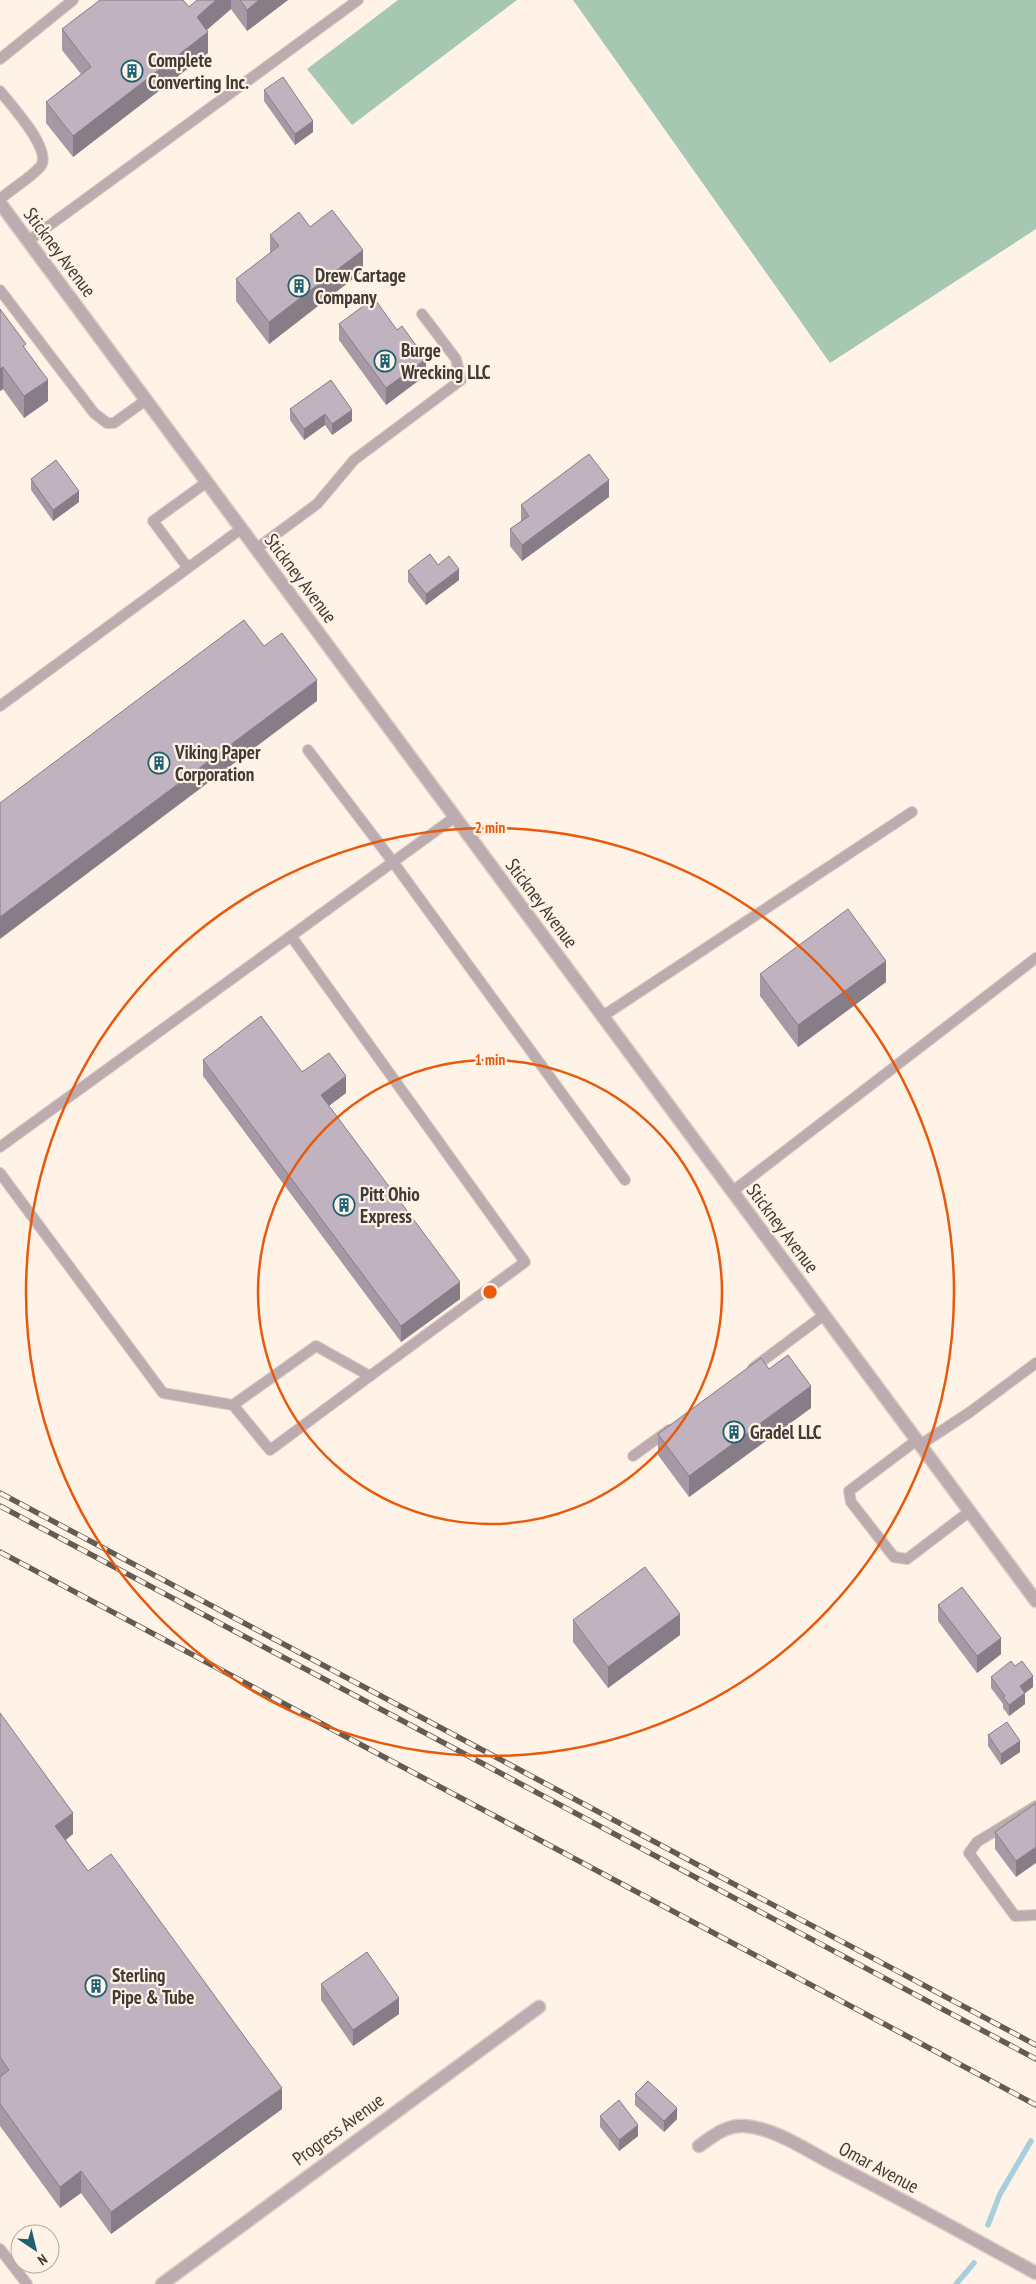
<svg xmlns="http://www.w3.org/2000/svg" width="1036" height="2284" font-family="'PT Sans Narrow',sans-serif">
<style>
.forest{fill:#a6c8b2}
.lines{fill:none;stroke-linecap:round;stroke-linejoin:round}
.stream{stroke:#a7cfde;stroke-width:5.5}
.service-casing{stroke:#d8cec3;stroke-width:12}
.minor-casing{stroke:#d8cec3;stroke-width:15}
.tertiary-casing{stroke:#d8cec3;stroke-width:15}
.service{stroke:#bdabaf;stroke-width:10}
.minor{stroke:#bdabaf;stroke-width:12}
.tertiary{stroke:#bdabaf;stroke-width:12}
.rail-casing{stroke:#635c55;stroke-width:5.5}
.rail{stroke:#fef3e6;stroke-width:4;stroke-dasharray:11;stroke-linecap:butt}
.wall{fill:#a699a5}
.shaded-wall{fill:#877d86}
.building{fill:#c1b2c0;stroke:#877d86}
.ring{fill:none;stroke:#e8590c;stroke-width:2.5}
.labels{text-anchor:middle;stroke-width:4.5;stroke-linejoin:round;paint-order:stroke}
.poi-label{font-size:19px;font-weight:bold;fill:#413b35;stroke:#fef3e6;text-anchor:start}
.street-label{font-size:19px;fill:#413b35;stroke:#fef3e6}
.centre{fill:#e8590c;stroke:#fef3e6;stroke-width:2.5}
.ring-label{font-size:15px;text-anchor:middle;font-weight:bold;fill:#e8590c;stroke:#fef3e6;stroke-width:4.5;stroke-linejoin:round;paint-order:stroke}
</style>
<rect width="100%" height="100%" fill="#fef3e6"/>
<g class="forest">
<polygon points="398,0 517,0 352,125 307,69"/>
<polygon points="573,0 1036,0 1036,229 830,363"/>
</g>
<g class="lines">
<g class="stream">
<polyline points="988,2225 1000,2194 1031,2141"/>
<polyline points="956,2284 974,2263"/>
</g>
<g class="service-casing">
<g id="service">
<polyline points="0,59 73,0"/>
<path d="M0,91c11,14 54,60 40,76 -11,12 -27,21 -40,32"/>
<polyline points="28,241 358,0"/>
<polyline points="0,290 94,413 107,423 114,423 146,400"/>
<polyline points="256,549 317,504 354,460 461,380 456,359 422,314"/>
<polyline points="188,568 153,521 207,482"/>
<polyline points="0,706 241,529"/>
<polyline points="308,750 393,862 625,1180"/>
<polyline points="603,1016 912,812"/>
<polyline points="0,1147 455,817"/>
<polyline points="0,1173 163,1393 233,1405 316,1346 370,1376 525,1262 291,936"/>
<polyline points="733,1191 1036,958"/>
<polyline points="753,1368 824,1315"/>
<polyline points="233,1405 270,1450 370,1376"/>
<polyline points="917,1440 849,1491 851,1502 894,1557 907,1559 970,1511"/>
<polyline points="920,1445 970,1412 1036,1363"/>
<polyline points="633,1456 669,1430"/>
<polyline points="1036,1806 977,1842 969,1853 1015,1916 1036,1915"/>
<polyline points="0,2249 27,2284"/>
</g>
</g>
<g class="minor-casing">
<g id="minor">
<path d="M699,2146c14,-10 27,-21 45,-20 30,2 61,23 87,37 69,35 137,73 205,110"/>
<polyline points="162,2284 539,2007"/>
</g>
</g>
<g class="tertiary-casing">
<polyline id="tertiary" points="0,203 1036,1601"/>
</g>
<use href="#service" class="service"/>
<use href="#minor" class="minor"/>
<use href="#tertiary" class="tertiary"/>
<g class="rail-casing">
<g id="rail">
<polyline points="0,1493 1036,2045"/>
<polyline points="0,1506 1036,2059"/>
<polyline points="0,1552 1036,2105"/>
</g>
</g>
<use href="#rail" class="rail"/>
</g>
<g class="wall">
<polygon points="197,0 288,0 247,31 231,9 207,30 208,53 73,157 46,123 46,102 81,74 62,50 62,29 189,7"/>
<polygon points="264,90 313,132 295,145 264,101"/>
<polygon points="310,227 363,271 269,344 236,301 236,279 270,253 270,235"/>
<polygon points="0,309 26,350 48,401 24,418 3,389 0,391"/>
<polygon points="339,324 426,375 386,405 339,340"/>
<polygon points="331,380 352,421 332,435 325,425 304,440 290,420 290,409"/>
<polygon points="31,479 79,502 53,521 31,490"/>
<polygon points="609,497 522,561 510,546 510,529 521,521 521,505"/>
<polygon points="408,571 459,580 426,605 408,582"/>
<polygon points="760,974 886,982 798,1047 760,996"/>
<polygon points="203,1060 302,1072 346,1093 328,1106 460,1299 401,1342 203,1076"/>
<polygon points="769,1369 811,1408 689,1497 658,1455 658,1434"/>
<polygon points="938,1605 1001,1654 977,1673 938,1621"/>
<polygon points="573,1620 680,1635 608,1688 573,1642"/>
<polygon points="991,1677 1033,1687 1025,1693 1025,1704 1009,1716 1003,1708 1003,1704 991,1688"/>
<polygon points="0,1713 73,1834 66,1840 88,1871 282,2109 111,2234 81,2193 60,2208 0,2126"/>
<polygon points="988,1735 1020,1752 1001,1765 988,1746"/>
<polygon points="1036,1803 1016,1877 995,1849 995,1832"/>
<polygon points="321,1984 399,2014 353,2046 321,2000"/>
<polygon points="635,2094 677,2119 664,2132 635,2105"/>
<polygon points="600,2116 638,2136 619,2151 600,2127"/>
</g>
<g class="shaded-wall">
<polygon points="216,0 231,0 231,9 197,38 197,17"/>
<polygon points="259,0 288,0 247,31 247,10"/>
<polygon points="208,32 208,53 73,157 73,136"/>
<polygon points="313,121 313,132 295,145 295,134"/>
<polygon points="363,250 363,271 269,344 269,322"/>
<polygon points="426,359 426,375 386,405 386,388"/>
<polygon points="3,367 3,389 0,391 0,369"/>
<polygon points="48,380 48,401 24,418 24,396"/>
<polygon points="352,410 352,421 332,435 332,424"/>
<polygon points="325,414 325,425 304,440 304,429"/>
<polygon points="609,480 609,497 522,561 522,545"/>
<polygon points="79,491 79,502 53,521 53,510"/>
<polygon points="459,569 459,580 426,605 426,594"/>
<polygon points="317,680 317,701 0,939 0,917"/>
<polygon points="886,961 886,982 798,1047 798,1025"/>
<polygon points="346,1076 346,1093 321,1112 321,1095"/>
<polygon points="460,1282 460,1299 401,1342 401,1326"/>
<polygon points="811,1386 811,1408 689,1497 689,1476"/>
<polygon points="680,1614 680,1635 608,1688 608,1667"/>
<polygon points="1001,1638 1001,1654 977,1673 977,1656"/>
<polygon points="1033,1676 1033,1687 1025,1693 1025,1704 1009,1716 1009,1705 1020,1686"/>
<polygon points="1020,1741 1020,1752 1001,1765 1001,1754"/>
<polygon points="73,1813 73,1834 55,1847 55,1826"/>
<polygon points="1036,1847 1036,1863 1016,1877 1016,1861"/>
<polygon points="399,1998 399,2014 353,2046 353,2030"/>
<polygon points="282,2088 282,2109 111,2234 111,2212"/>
<polygon points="677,2108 677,2119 664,2132 664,2121"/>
<polygon points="638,2125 638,2136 619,2151 619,2140"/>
<polygon points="81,2171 81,2193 60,2208 60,2187"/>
</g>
<g class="building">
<polygon points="100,0 183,0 189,7 197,0 216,0 197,17 208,32 73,136 46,102 91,67 62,29"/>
<polygon points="240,0 259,0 247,10"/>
<polygon points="283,77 313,121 295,134 264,90"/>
<polygon points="332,210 363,250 269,322 236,279 279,246 270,235 299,212 310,227"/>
<polygon points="374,298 397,330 402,326 426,359 386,388 339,324"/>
<polygon points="0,309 26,344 23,346 48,380 24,396 3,367 0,369"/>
<polygon points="331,380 352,410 332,424 325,414 304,429 290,409"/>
<polygon points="589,454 609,480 522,545 510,529 529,516 521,505"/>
<polygon points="56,460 79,491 53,510 31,479"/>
<polygon points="430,554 438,565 449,556 459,569 426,594 408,571"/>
<polygon points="244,620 264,646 282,633 317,680 0,917 0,803"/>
<polygon points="848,909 886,961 798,1025 760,974"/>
<polygon points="261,1016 302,1072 329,1053 346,1076 321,1095 460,1282 401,1326 203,1060"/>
<polygon points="788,1355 811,1386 689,1476 658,1434 761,1358 769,1369"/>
<polygon points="645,1567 680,1614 608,1667 573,1620"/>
<polygon points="962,1587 1001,1638 977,1656 938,1605"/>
<polygon points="1011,1661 1015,1666 1022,1661 1033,1676 1020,1686 1025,1693 1009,1705 1003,1697 1005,1696 991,1677"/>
<polygon points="0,1713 73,1813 55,1826 88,1871 111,1854 282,2088 111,2212 81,2171 60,2187 0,2104 0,2077 9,2070 0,2057"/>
<polygon points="1007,1722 1020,1741 1001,1754 988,1735"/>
<polygon points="1036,1803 1036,1847 1016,1861 995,1832"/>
<polygon points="367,1952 399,1998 353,2030 321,1984"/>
<polygon points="648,2081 677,2108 664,2121 635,2094"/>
<polygon points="619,2100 638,2125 619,2140 600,2116"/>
</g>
<g class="ring">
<circle cx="490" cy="1292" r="232"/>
<circle cx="490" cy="1292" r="464"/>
</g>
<defs>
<g id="building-ring" transform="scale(1.125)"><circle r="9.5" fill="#fef3e6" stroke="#1e6174" stroke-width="1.5"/><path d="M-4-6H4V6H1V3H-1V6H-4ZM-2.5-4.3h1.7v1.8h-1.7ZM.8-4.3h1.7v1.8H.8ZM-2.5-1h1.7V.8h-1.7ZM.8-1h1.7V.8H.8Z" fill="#1e6174"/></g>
</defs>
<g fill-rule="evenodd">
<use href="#building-ring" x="132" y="71"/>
<use href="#building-ring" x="299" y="286"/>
<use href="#building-ring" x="385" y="361"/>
<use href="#building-ring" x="159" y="763"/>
<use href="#building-ring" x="344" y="1205"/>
<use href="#building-ring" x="734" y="1432"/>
<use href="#building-ring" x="96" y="1986"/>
</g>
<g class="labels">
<g class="poi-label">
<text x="148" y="67">Complete<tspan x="148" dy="22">Converting Inc.</tspan></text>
<text x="315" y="282">Drew Cartage<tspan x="315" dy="22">Company</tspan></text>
<text x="401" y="357">Burge<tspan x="401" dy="22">Wrecking LLC</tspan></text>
<text x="175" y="759">Viking Paper<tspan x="175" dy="22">Corporation</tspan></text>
<text x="360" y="1201">Pitt Ohio<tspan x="360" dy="22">Express</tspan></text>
<text x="750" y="1439">Gradel LLC</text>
<text x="112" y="1982">Sterling<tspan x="112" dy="22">Pipe &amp; Tube</tspan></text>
</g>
<g class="street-label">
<text transform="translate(60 252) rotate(53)" y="7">Stickney Avenue</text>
<text transform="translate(301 578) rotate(53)" y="7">Stickney Avenue</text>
<text transform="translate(542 903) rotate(53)" y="7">Stickney Avenue</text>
<text transform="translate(783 1228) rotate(53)" y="7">Stickney Avenue</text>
<text transform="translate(338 2129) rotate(-36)" y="7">Progress Avenue</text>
<text transform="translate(879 2167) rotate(28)" y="7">Omar Avenue</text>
</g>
</g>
<circle cx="490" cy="1292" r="8" class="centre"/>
<g class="ring-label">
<text x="490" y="833">2 min</text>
<text x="490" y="1065">1 min</text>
</g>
<g transform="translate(35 2249) rotate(145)"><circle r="24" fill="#fef3e6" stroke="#b2a99f"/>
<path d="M0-4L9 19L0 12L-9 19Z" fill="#1e6174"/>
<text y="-8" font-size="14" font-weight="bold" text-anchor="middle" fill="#413b35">N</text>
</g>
</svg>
